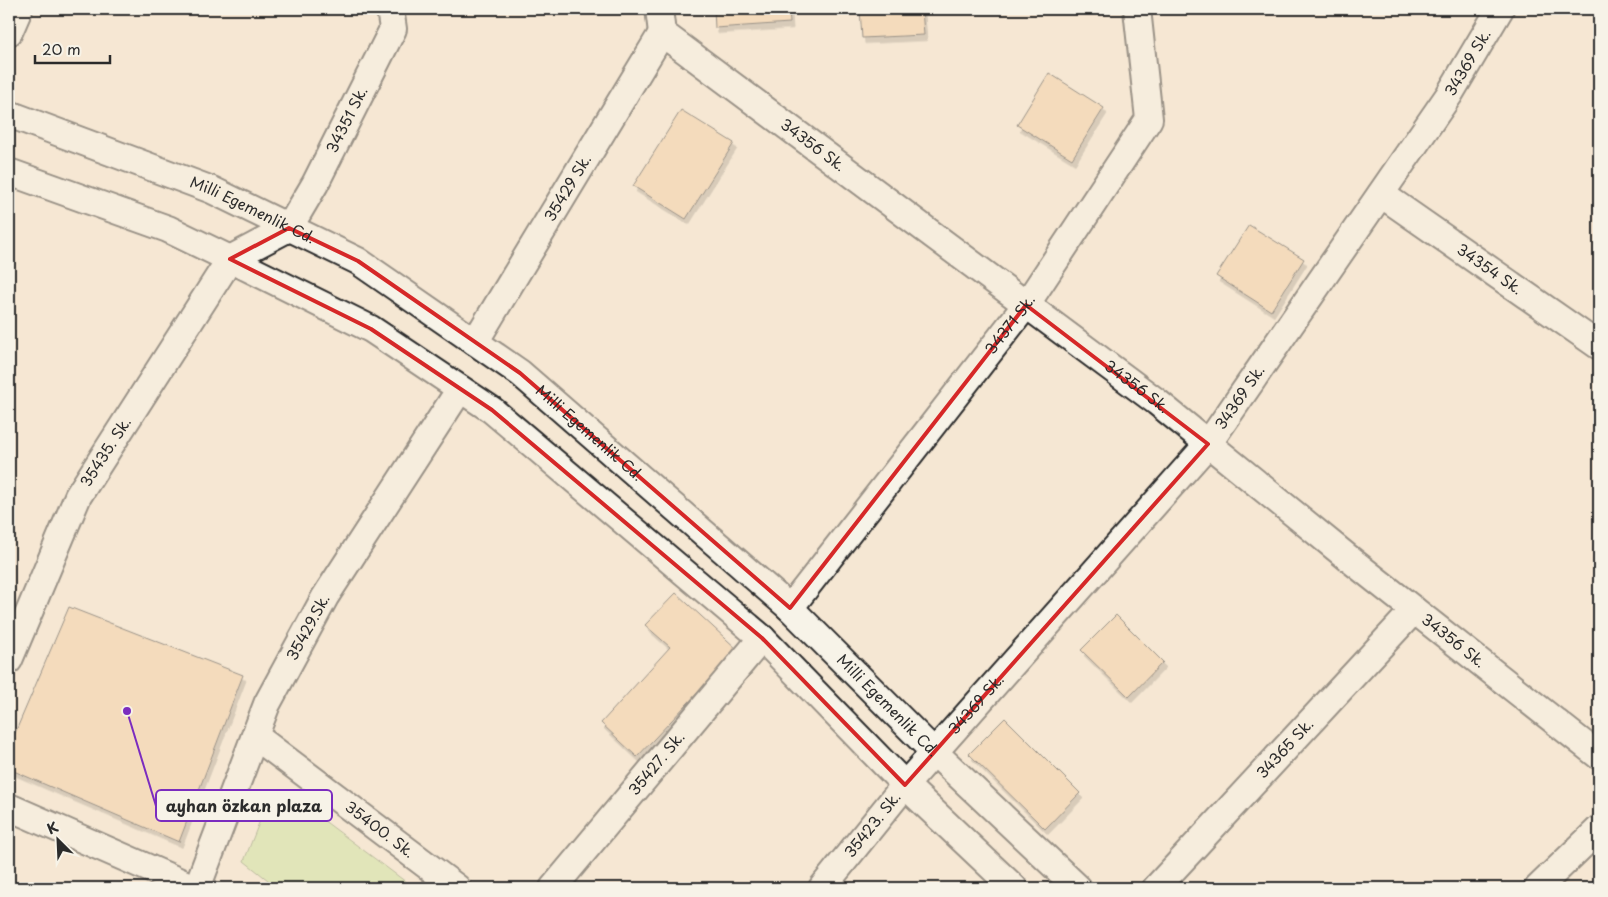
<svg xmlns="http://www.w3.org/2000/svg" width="1608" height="897" font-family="'Playpen Sans',sans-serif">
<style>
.green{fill:#c8e39a;stroke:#7a8762}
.building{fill:#f1cca1;stroke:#2b2b2b;filter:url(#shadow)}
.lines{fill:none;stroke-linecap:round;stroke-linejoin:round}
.minor-casing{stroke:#2b2b2b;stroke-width:30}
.minor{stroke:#f7f3e8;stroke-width:26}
.marked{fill:none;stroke:#d62828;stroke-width:4;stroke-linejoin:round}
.labels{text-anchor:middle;stroke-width:4.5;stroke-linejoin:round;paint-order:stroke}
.street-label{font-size:15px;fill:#2b2b2b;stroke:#f7f3e8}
.leader{fill:none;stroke:#7b2cbf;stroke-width:2}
.callout-dot{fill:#7b2cbf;stroke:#f7f3e8;stroke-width:2}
.callout{fill:#f7f3e8;stroke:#7b2cbf;stroke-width:2}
.callout-label{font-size:16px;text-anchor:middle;font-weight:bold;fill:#2b2b2b}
</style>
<defs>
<filter id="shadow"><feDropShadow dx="3" dy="5.5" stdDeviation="0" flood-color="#0004"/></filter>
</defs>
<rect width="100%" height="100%" fill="#f5e7d3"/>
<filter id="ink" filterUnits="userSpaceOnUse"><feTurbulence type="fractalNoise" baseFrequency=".02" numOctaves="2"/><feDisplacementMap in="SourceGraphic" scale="10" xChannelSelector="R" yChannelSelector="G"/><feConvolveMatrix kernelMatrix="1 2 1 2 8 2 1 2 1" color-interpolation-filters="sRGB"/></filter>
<g filter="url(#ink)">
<polygon class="green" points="272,790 291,796 414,888 278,888 244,861"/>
<g class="building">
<polygon points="714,9 789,9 790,23 715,28"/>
<polygon points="860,9 922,9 924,35 862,38"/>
<polygon points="1049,73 1104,108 1072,159 1017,125"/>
<polygon points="681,110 734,143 686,219 633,186"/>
<polygon points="1249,225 1304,259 1271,311 1216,276"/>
<polygon points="676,593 738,650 637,757 601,723 670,647 645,625"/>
<polygon points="69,607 243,675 179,842 9,769 9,747"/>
<polygon points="1116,615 1163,662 1129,697 1081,650"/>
<polygon points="1005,718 1080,793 1045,829 969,754"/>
</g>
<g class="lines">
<g class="minor-casing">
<g id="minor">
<polyline points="659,9 662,33"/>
<polyline points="9,32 19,9"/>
<path id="s1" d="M662,33l495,369 195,159 247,195"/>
<path id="s2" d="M9,114l203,76 146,71 162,112 270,235 144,144 144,136"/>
<polyline points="9,172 168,229 230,259 371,329 492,410 762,638 905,785 1014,888"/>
<path id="s3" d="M1381,194l218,152"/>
<path id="s4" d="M475,342l187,-309"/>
<path id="s5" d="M790,608l236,-303 123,-186 -12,-110"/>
<path id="s6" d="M9,660l69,-164 152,-237 59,-31 26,-44 78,-155 -3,-20"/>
<path id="s7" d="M255,736l202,152"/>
<polyline points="9,807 194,888"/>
<path id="s8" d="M197,888l70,-184 58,-107 135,-208"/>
<path id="s9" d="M553,888l209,-250"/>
<path id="s10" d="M822,888l83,-103 303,-341 241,-349 51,-86"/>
<path id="s11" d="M1156,888l258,-278"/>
<polyline points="1538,888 1599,829"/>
</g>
</g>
<use href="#minor" class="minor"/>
</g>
</g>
<path d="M0 0H1608V897H0ZM289,228l69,33 162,112 270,235 236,-303 182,139 -303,341 -143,-147 -270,-228 -121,-81 -141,-70z" fill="#f5e7d3" fill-opacity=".55" fill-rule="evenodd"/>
<path class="marked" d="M289,228l69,33 162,112 270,235 236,-303 182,139 -303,341 -143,-147 -270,-228 -121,-81 -141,-70z"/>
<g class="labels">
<g class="street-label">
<text dy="5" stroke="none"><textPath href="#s10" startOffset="1050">34369 Sk.</textPath></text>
<text dy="5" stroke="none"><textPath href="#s6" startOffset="649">34351 Sk.</textPath></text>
<text dy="5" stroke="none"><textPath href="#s1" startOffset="188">34356 Sk.</textPath></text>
<text dy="5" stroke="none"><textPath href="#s4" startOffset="180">35429 Sk.</textPath></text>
<text dy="5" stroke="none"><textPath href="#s2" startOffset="262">Milli Egemenlik Cd.</textPath></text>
<text dy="5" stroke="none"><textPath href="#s3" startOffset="132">34354 Sk.</textPath></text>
<text dy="5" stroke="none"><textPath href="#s5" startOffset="359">34371 Sk.</textPath></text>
<text dy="5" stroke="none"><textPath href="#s1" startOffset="592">34356 Sk.</textPath></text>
<text dy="5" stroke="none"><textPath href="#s10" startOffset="645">34369 Sk.</textPath></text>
<text dy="5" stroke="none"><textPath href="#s2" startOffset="668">Milli Egemenlik Cd.</textPath></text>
<text dy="5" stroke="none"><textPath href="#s6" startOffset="230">35435. Sk.</textPath></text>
<text dy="5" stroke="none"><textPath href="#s8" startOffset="284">35429.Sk.</textPath></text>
<text dy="5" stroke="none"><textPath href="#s1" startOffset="998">34356 Sk.</textPath></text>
<text dy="5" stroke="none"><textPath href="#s10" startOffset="240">34369 Sk.</textPath></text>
<text dy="5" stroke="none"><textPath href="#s2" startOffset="1072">Milli Egemenlik Cd.</textPath></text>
<text dy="5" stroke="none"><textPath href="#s11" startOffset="190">34365 Sk.</textPath></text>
<text dy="5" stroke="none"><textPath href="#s9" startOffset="162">35427. Sk.</textPath></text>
<text dy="5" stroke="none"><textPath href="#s10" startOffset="81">35423. Sk.</textPath></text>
<text dy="5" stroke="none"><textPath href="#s7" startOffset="156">35400. Sk.</textPath></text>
</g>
</g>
<path class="leader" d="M127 711L156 806"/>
<circle class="callout-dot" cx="127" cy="711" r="5"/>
<rect class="callout" x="156" y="790" width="176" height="31" rx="5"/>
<g class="callout-label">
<text x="244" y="812">ayhan özkan plaza</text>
</g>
<rect width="1608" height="897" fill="none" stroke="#f7f3e8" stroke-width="30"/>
<rect x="15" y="15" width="1578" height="867" fill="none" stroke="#2b2b2b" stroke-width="2" filter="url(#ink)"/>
<g transform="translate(58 840) rotate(336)" stroke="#f7f3e8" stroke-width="4" paint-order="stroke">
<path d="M0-4L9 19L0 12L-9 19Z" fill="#2b2b2b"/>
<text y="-8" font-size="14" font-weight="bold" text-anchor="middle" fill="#2b2b2b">K</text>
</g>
<path d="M35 55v8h75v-8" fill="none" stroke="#2b2b2b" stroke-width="2.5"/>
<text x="42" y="55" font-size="15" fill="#2b2b2b" stroke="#f7f3e8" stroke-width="4" paint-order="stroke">20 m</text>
</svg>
